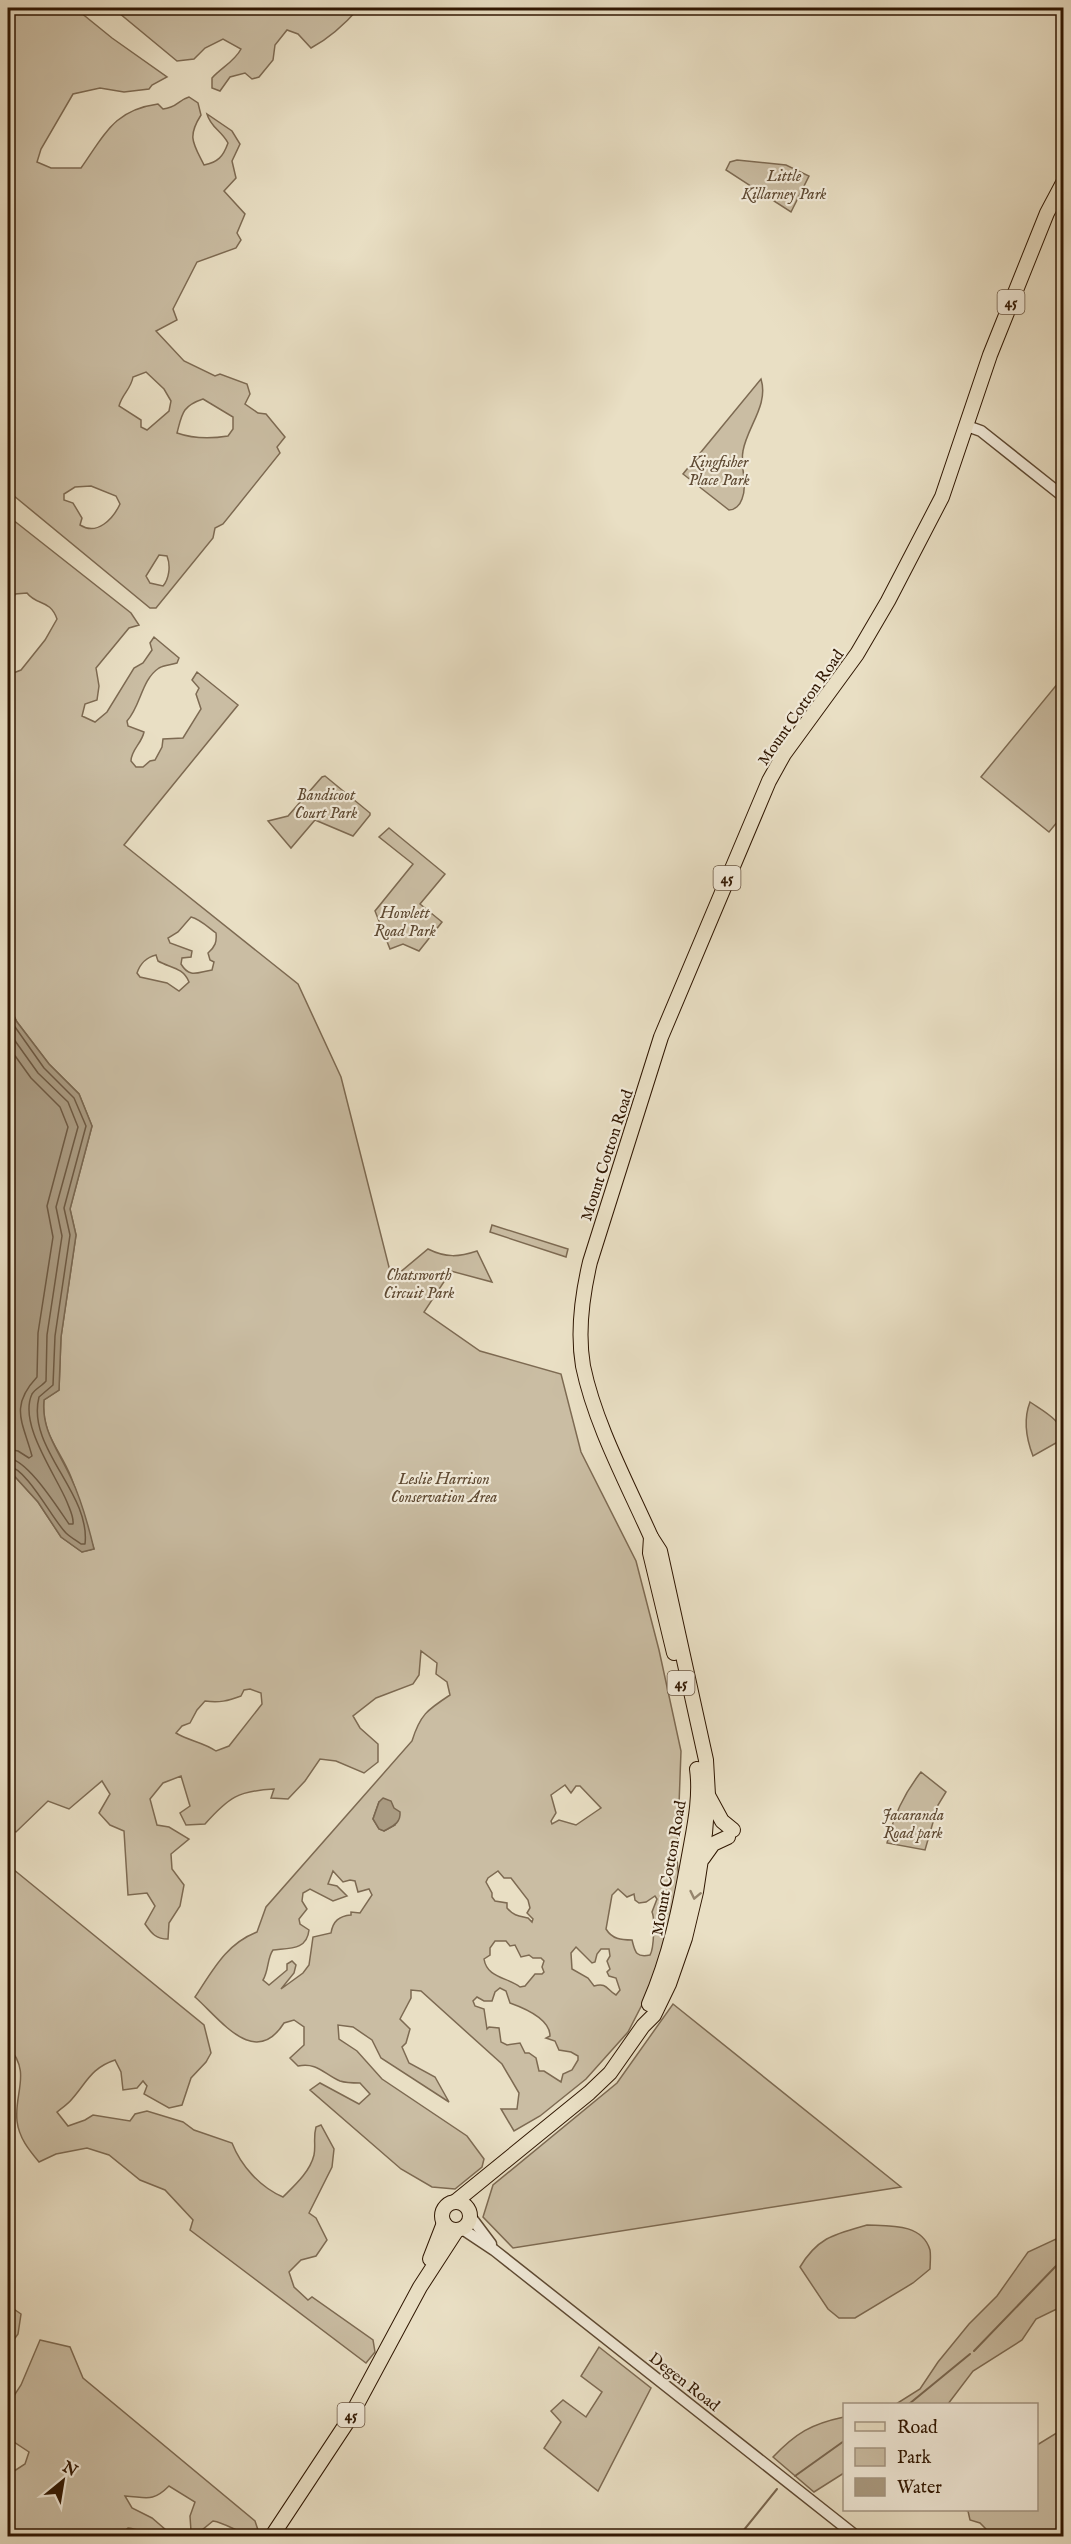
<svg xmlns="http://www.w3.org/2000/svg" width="1071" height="2544" font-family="'IM FELL English',serif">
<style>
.green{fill:#cabda3;stroke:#7d6a52;stroke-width:1.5;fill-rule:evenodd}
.water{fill:#aa9b82;stroke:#79664f;stroke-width:1.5}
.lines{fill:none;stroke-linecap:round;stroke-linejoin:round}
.shore{stroke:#6d5942;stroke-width:1.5}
.stream{stroke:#79664f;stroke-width:2}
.tertiary-casing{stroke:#5e4932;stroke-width:13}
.primary-casing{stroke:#301702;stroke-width:16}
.tertiary{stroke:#f1ead9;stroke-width:10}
.primary{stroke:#e9dfc4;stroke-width:14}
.oneway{stroke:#96856d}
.labels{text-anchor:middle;stroke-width:4.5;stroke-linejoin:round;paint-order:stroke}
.shield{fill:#f1ead9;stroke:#6a5642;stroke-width:1.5}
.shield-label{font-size:15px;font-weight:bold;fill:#301702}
.park-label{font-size:16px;font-style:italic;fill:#5e4932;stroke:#f1ead9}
.street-label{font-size:16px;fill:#301702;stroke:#f1ead9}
</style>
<rect width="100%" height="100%" fill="#e9dfc4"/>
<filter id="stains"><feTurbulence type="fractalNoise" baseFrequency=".00333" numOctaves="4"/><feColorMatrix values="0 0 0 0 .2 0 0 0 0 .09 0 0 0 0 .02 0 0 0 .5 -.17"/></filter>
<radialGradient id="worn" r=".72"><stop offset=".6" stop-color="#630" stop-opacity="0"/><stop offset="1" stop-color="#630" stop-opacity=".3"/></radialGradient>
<g class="green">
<path d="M8,8h67l37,30 55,39 -15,8 -3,4 -25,3 -24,-4 -27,6 -32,55 -4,13 14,6h30c24,-34 33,-58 77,-64l5,5c14,-1 15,-9 26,-12l9,6 3,12c-14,22 -8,28 3,50 14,-3 19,-8 24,-22 -7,-13 -17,-15 -21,-29l25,17 8,13 -8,17 4,17 -12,13 21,23 -8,19 4,7 -5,8 -39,14 -24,47 4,11 -21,11 28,30 31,15 5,-2 27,10 3,10 -5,10 13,9 8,1 19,23 -8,10 3,6 -57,71 -8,4 -2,10 -57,70h-6l-142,-117zM146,372l18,17 7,12 -2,10 -22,19 -6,-3v-7l-22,-14c3,-12 12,-17 14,-29zM203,399l30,18v12l-5,7c-18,3 -34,3 -51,-3 5,-19 5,-27 26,-34zM91,486l25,10 4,8c-7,15 -23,32 -40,21l2,-7 -9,-15 -9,-3v-6l11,-7zM159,555l8,1c4,10 2,23 -4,30l-13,-3 -4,-7z"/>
<path d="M113,8h246c-14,16 -29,30 -48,40l-13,-14 -11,-4 -12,15 -2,15 -14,17 -7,2 -7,-6 -15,4 -10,14 -8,-3v-10c9,-10 23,-17 29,-29l-18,-10 -18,9 -11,11 -17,2z"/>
<polygon points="737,160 786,165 809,176 791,212 726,170 730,162"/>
<path d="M761,379c8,26 -14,48 -18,72 -3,15 5,34 -1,48 -2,6 -7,11 -13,11l-46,-36z"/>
<path d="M8,516l123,97 8,12 -10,3 -33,40 3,18 -2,14 -12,4 -3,12 13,6 12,-10 27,-44 9,-5 9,-13 -2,-7 4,-6 25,21 -2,5c-6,2 -13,2 -18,5 -18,12 -18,38 -32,53l1,5 16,6c-2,11 -13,18 -13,29l5,6h7l7,-6 5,-1 7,-13 1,-8 20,-1 18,-29 -5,-15 3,-6 -7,-8 5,-8 41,33 -114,140 174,139 43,93 51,202 36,-30c18,9 31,8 49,2l15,31 -41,-11 -27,41 56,39 81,23 20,78 55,109 23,89 22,101 -4,108 2,21 -15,63 -17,52 -19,37 -42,47 -46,37 -26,15 -13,-22h16l2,-16 -17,-29 -81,-73 -10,-1v8l-11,21 10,10 -4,14 -4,4 7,16 26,14 14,25 -68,-44 -9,-18 -19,-13 -15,-2 1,14 18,12 25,28 85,57 17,23 -2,8 -27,22 -23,-2 -31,-18 -91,-79 10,-7 39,21 11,-10 -10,-11c-6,0 -14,0 -20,-2 -16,-7 -23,-19 -42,-15l-8,-8 14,-13v-18l-10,-7 -10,3c-29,46 -63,-3 -89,-26 18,-27 31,-53 62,-65l9,-25 146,-166c8,-26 15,-31 38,-46l-3,-13 -11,-8 1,-11 -16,-12 -2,24 -6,9 -37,14 -23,18 7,12 18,16v18l-14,11 -28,-12 -16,-2 -15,22 -17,18 -17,-1 3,-9c-36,2 -45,8 -69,35l-19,1 -6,-12 10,-7 -9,-30 -18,7 -13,16 7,26 12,2 20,12 -18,15 1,15 12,16 -4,21 -11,17 -1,16c-12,0 -16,-5 -23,-15l10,-18 -8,-13 -19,2 -4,-64 -14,-6 -11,-12 11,-19 -8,-13 -33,28 -21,-8 -32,31 -8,-3v-113l6,-18 -6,-22v-207l30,33 23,35 21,15 12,-3c-8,-24 -14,-49 -23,-72 -11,-28 -30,-43 -27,-77l15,-10 2,-53 15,-102 -6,-26 22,-83 -13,-32 -30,-30 -32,-42 -9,-18v-329l13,-5 24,-30 12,-21c-7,-20 -20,-13 -30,-26l-12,1 -3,10 -4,1v-18l4,-6 -4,-3zM191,917c9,2 18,11 25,16 1,9 -1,14 -8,20l2,7 4,2 -2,8c-14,2 -22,9 -31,-6l1,-6 9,-1 1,-6 -22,-8 -2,-5 10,-6zM156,955l2,6c12,7 25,6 31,21l-10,9 -12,-8 -27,-6 -3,-4c3,-9 10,-16 19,-18zM250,1689l11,4 1,11 -33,42 -13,5c-13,-9 -27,-10 -40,-18l6,-7 8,-3 7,-13 8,-9c14,2 23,0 36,-5l3,-6zM565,1785l6,8 5,-7h4l21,22 -25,17 -17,-5 -7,4 -1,-3 5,-8 -5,-18zM379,1802l13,3 3,20 -11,6 -5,-2 -6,-10zM333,1871l10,11 7,-2 5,1 3,11 11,-3 3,6 -12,18 -9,-1v3c-12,1 -18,6 -20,18l-18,4 -4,28 -6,8 -22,16 13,-16 2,-8 -4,-4 -5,3v6l-18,15 -6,-5c6,-10 4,-22 10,-30 17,-2 34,0 36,-20l-9,-6 -1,-5 8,-10 -5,-8 1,-8 7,-4 23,12 14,-5 -10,-10 -9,-2zM498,1871l6,7h7l17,22 2,8 -3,5 6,6 -1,3 -4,-4c-9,-2 -14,-2 -21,-10v-5l-12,-2 -3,-4v-4l-6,-11 2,-4zM618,1889l9,8 7,-3 1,6 4,3 7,-1 9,-6 2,3 -5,13c3,6 2,37 -2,43 -15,3 -15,-4 -18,-15 -11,0 -20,-1 -26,-11l6,-34zM495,1941h11l4,5 5,-1 6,12 8,-2 4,3h8l3,3 -2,6 2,5 -2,2h-7l-10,12 -5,1c-13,-10 -33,-9 -36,-28l6,-4v-7zM576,1947l16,16 3,-1 2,-8 4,-5h8l1,7 -3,5 3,8 -3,3 2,4 7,2 4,12 -4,5c-9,-5 -9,-13 -22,-9l-6,-8 -16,-9 -1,-16zM500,1988l6,3 4,12c14,5 40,16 40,33l-4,2 9,3 4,9 12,2 7,4v4l-6,10 -9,4 -2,8 -17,-11h-5l-3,-13 -7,-5h-4l-5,-10 -13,2 -6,-3 -2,-14 -10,-1 -2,2 -3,-20 -9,-3 -2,-5 4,-4 7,4h8l3,-9z"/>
<polygon points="1063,677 1063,815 1049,832 981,777"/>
<polygon points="325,776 370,813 370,815 353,836 315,820 291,848 268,821 288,816 322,777"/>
<polygon points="389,828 445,874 420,904 442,922 419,951 403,944 390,949 375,911 413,864 379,837"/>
<polygon points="492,1225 568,1249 566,1257 490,1232"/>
<path d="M1030,1402c13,9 34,19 33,37l-30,17c-7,-18 -10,-36 -3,-54z"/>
<path d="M921,1772l25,20 -8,13 -13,45 -38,-7c7,-27 16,-48 34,-71z"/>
<path d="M8,1865l196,160 7,28 -5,9 -15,16 -9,27 -13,3 -25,-14 3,-8 -4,-5 -6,7 -14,2 -2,-18 -6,-12c-24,8 -28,22 -43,39 -4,5 -10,9 -15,13l11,14 17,-6 8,-5 37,6 5,-7 12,-3 36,11 11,8 38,13c9,23 28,44 51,54 11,-11 27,-25 31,-42 2,-9 -1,-17 2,-28l5,-2 13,24 -2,18 -23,46 7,5 11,22 -11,16 -15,4 -12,12 5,15 14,13 4,-3 61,43 2,12 -9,11 -176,-133 3,-10 -28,-30 -25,-10 -31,-25 -22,-7 -31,6 -17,8c-10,-12 -20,-24 -22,-41 -3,-29 15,-48 -9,-75z"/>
<polygon points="673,2004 901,2187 513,2248 483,2217 493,2185 617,2083"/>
<path d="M867,2225c22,1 55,-2 63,25 1,6 0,14 0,19l-17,14 -58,35h-16l-11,-9 -28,-42c18,-30 35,-33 67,-42z"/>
<polygon points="1056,2239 1063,2274 1063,2306 1036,2319 1022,2340 973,2371 948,2404 896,2404 920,2389 938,2362 969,2324 997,2296 1028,2252"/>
<polygon points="8,2305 21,2314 18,2334 8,2348"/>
<path d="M40,2340l30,7 13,31 172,143 4,12 -4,3c-12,0 -28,-13 -42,-15l-16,13 -6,-3 -1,-15 5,-14 -26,-16c-17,17 -23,11 -44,10l7,12 20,10 21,18c-17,1 -29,-6 -45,-8l-9,8h-111v-61l17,-11 4,-12 -21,-14v-33l13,-20z"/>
<polygon points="599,2347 651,2388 598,2491 544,2448 561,2422 551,2411 563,2400 586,2417 602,2392 581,2376"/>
<path d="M844,2417v56l-30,19 -41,-35c23,-24 38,-33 71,-40z"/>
<polygon points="1063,2429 1063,2536 986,2536 986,2529 980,2523 970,2520 968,2511 965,2510 1036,2510 1037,2445"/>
</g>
<g class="water">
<path d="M8,1004l9,18 32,42 30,30 13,32 -22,83 6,26 -15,102 -2,53 -15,10c-3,31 15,51 27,78 11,23 17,46 23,71l-12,3 -21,-15 -23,-35 -30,-33z"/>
<path d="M383,1798l8,3 3,7 6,4c1,11 -7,14 -16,19l-5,-2 -6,-10 6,-17z"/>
</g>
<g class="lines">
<g class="shore">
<path d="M8,1017l36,51 30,30 12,28 -22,82 6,27 -15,101 -2,49 -14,12c-13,51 52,96 46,147h-4c-4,-3 -11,-7 -15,-11 -14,-14 -39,-65 -58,-67"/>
<path d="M8,1031l30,42 30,29 10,25 -22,80 6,29 -15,99 -1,46c-4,5 -11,8 -14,13 -14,30 24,81 35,108 3,8 7,15 6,22h-4c-12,-17 -41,-64 -61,-66"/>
<path d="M8,1046l23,32 29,29 8,20 -21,79 6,31 -15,96 -1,44c-28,30 -14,45 -5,79l-3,2 -11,-7 -10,-2"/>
</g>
<g class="stream">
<polyline points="974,2351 1056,2266"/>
<polyline points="909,2404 970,2354"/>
<polyline points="795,2476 844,2441"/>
<polyline points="739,2536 777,2489"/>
</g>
<g class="tertiary-casing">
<g id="tertiary">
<polyline points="967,426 981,431 1064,497"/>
<polyline points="470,2216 491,2244"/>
<polyline points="461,2228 494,2250 856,2536"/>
</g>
</g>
<g class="primary-casing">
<g id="primary">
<polyline points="651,1537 650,1553 674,1653"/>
<polyline points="709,1797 722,1821 733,1830"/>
<polyline points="703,1858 713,1844 728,1837"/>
<path d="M649,2004c21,-48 31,-97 40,-148 5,-28 12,-58 8,-87"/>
<path d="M455,2202l134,-109 21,-20 33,-47 11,-11 15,-31 16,-46 11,-46 9,-59 3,-38 -2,-35 -46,-209 -9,-14c-24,-54 -56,-113 -68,-171 -6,-35 -1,-70 7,-104l71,-225 108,-256 15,-27 73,-100 31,-53 54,-104 48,-142 57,-142 17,-32"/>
<circle cx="456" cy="2216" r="14"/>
<polyline points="430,2259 444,2223"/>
<polyline points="272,2536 348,2421 420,2287 457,2230"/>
</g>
</g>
<use href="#tertiary" class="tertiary"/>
<use href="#primary" class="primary"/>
</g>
<defs><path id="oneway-chevron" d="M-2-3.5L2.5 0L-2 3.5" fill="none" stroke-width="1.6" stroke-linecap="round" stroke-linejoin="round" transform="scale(1.5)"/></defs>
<use class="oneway" href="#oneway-chevron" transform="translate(695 1895) rotate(102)"/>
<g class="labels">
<g class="shield">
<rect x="997.5" y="290" width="27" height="24" rx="4.5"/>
<rect x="713.5" y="866" width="27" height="24" rx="4.5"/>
<rect x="667.5" y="1671" width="27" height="24" rx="4.5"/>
<rect x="337.5" y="2403" width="27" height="24" rx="4.5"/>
</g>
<g class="shield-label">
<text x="1011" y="307">45</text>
<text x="727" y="883">45</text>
<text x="681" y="1688">45</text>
<text x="351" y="2420">45</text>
</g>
<g class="park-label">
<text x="784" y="181">Little<tspan x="784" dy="18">Killarney Park</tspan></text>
<text x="719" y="467">Kingfisher<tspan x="719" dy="18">Place Park</tspan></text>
<text x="326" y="800">Bandicoot<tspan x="326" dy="18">Court Park</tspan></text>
<text x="405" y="918">Howlett<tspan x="405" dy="18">Road Park</tspan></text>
<text x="419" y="1280">Chatsworth<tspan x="419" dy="18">Circuit Park</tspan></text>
<text x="444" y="1484">Leslie Harrison<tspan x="444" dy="18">Conservation Area</tspan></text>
<text x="913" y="1820">Jacaranda<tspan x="913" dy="18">Road park</tspan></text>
</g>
<g class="street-label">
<text transform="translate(800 707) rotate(-55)" y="6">Mount Cotton Road</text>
<text transform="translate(606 1155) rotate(-72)" y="6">Mount Cotton Road</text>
<text transform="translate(668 1868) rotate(-80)" y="6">Mount Cotton Road</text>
<text transform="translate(685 2381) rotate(38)" y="6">Degen Road</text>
</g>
</g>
<rect width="1071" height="2544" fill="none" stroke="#e9dfc4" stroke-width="30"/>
<rect x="9" y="9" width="1053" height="2526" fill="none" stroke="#301702" stroke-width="3"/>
<rect x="15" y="15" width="1041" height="2514" fill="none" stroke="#301702" stroke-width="1.5"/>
<rect x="843" y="2403" width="195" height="108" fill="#f1ead9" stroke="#a49683" stroke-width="1.5"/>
<rect x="855" y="2422" width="30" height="9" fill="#e9dfc4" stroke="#a49683" stroke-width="1.5"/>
<text x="897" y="2433" font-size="18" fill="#301702">Road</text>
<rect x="855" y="2448" width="30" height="18" fill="#cabda3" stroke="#a49683" stroke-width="1.5"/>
<text x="897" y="2463" font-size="18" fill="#301702">Park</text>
<rect x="855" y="2478" width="30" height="18" fill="#aa9b82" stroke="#a49683" stroke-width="1.5"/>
<text x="897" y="2493" font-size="18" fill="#301702">Water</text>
<g transform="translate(63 2481) rotate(30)" stroke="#f1ead9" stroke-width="4.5" paint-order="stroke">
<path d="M0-4.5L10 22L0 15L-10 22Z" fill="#301702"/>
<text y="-9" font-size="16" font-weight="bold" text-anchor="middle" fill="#301702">N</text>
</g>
<rect width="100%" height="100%" filter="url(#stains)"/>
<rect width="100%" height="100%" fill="url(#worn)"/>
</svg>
